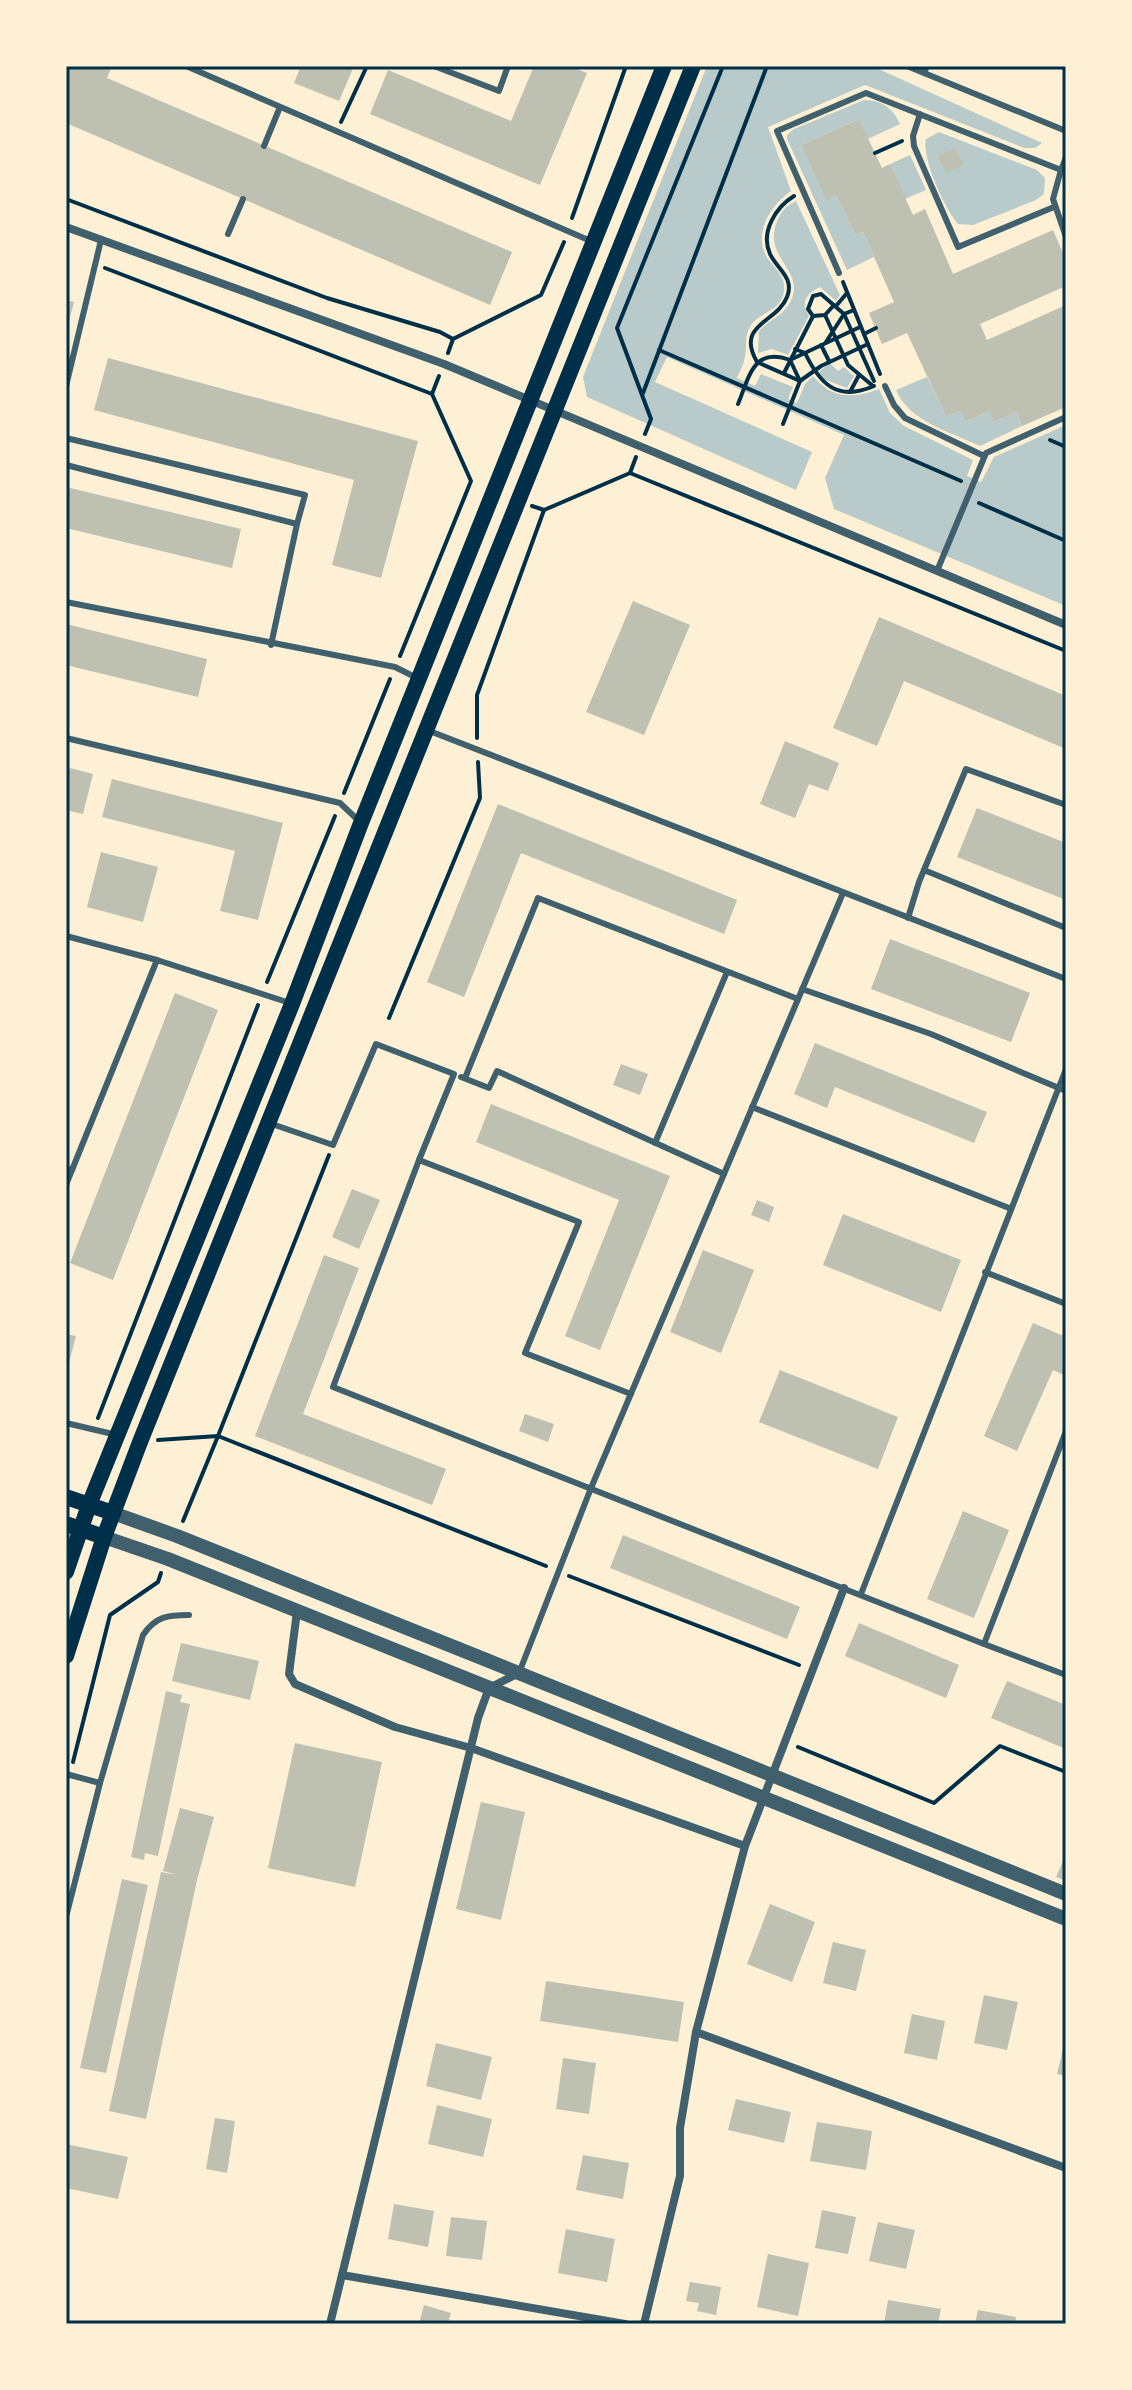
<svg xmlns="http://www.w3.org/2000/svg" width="1132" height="2390" font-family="'PT Sans',sans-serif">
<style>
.green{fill:#b9caca}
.building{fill:#bec0b2}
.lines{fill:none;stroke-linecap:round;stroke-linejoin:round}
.path{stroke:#003049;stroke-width:4}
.service{stroke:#3f606c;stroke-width:6}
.minor{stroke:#3f606c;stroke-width:8}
.tertiary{stroke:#3f606c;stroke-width:14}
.secondary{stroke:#003049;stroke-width:16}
.neatline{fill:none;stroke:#003049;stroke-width:3}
</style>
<rect width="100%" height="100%" fill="#fdf0d5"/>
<g class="green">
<path d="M707,66h165l170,77 -7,5h-11l-159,-63 -97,42 23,64c-21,15 -39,43 -23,68 8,11 18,18 16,32 -3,21 -23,20 -33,34 -8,12 -3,24 -7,36 -1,6 -5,11 -7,17l18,8 6,-12 32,13 -5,12 9,4 8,-19 8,-8c19,23 40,23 66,13l11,24 14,13 69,34 -6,16 14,6 13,-25 72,-32v181l-232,-97 -9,-31 19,-43 -177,-78 -12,25 157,70 -16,38 -209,-93 -4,-20z"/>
<path d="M864,100c18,0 29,8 36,24l-32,15 -9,-20 -58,26 25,54 10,-4 19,40 8,-3 11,25 -27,13 -60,-131v-4l7,-6z"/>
<path d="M939,132l98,38 8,8 -1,16 -8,6 -63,25 -15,-1c-13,-14 -37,-67 -32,-85z"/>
<polygon points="910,155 926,190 905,199 890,164"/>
<path d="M796,201l44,94 -4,6 -16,-14c-14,7 -20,15 -11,29l-21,39 -16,-6 -14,4 1,-22c12,-13 28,-16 34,-36 7,-27 -28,-38 -17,-71 4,-11 9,-18 20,-23z"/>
<polygon points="830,363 838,371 844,367 854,376 847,388 826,380 817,373"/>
<path d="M927,377l19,40 14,-6 5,11 24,-11 5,11 22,-10 6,14 -42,20c-29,-14 -71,-24 -84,-56z"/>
</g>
<g class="building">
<polygon points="66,66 112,66 107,78 512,252 490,305 66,123"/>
<polygon points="301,66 354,66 339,101 294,83"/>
<polygon points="534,66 569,66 587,73 540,185 370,114 388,70 511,121"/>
<polygon points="859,119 882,168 890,164 913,215 925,209 953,274 1053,230 1066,260 1066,286 980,324 987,340 1066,305 1066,407 1022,426 1016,412 994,422 989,411 965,422 960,411 946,417 907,333 882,344 869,313 894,302 863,232 855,235 836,195 826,200 801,145"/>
<polygon points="955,148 964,165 946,173 938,156"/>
<polygon points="66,300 74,302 67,329 66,329"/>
<polygon points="108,358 418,441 381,578 332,565 354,480 94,410"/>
<polygon points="66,487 241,529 232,568 66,528"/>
<polygon points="633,601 690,625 644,735 586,712"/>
<polygon points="879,617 1066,696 1066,749 904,681 877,746 833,728"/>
<polygon points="66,624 207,659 198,697 66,665"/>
<polygon points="785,741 839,763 828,791 809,784 795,818 760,804"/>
<polygon points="66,767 93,774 83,814 66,810"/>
<polygon points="112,779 283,823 258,920 220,911 235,851 102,817"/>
<polygon points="498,804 737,900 724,934 521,853 464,997 427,982"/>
<polygon points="977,808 1066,843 1066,900 957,857"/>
<polygon points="101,852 158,867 143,922 87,907"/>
<polygon points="890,939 1030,993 1011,1042 871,989"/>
<polygon points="175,993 218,1010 113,1280 70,1263"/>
<polygon points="815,1043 987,1112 974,1143 835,1087 827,1108 794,1094"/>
<polygon points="621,1064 648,1074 640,1095 613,1085"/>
<polygon points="491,1104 670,1176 600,1350 565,1336 619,1200 476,1142"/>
<polygon points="352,1189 380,1200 359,1249 332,1237"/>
<polygon points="757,1200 774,1207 769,1222 751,1215"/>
<polygon points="843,1214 961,1260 941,1312 823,1265"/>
<polygon points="703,1250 754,1270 721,1353 670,1332"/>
<polygon points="324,1255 359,1268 303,1414 446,1469 432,1505 255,1436"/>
<polygon points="1033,1323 1066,1337 1066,1376 1053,1370 1017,1451 984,1436"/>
<polygon points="66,1334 76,1336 67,1370 66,1370"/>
<polygon points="780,1370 898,1417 878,1469 759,1422"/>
<polygon points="525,1414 554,1424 548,1442 519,1431"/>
<polygon points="963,1511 1009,1530 974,1618 927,1599"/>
<polygon points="623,1535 800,1607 787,1639 610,1568"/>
<polygon points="859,1623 959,1665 946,1698 845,1656"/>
<polygon points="181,1643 259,1661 250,1700 172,1681"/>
<polygon points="1007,1681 1066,1705 1066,1749 991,1718"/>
<polygon points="166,1691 182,1695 180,1702 190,1704 158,1856 145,1853 144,1860 131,1857"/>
<polygon points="295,1743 382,1762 355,1887 268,1868"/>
<polygon points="481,1802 525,1812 501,1920 456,1909"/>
<polygon points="180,1808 214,1817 197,1880 146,2119 109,2111 161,1872 177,1875 163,1871"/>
<polygon points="1063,1861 1066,1862 1066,1881 1056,1877"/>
<polygon points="122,1879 148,1885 106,2073 80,2068"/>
<polygon points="770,1904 815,1922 792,1982 747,1964"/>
<polygon points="833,1942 866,1950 856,1991 823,1983"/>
<polygon points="546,1981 684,2002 678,2042 540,2021"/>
<polygon points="984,1995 1018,2002 1007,2050 974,2043"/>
<polygon points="912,2014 945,2021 937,2060 904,2053"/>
<polygon points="1065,2041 1066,2041 1066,2076 1057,2074"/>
<polygon points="436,2043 492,2057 481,2100 426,2086"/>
<polygon points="563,2058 596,2063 589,2114 556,2109"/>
<polygon points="736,2099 791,2112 784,2143 728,2130"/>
<polygon points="437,2105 492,2119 483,2157 428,2144"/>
<polygon points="215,2118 235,2121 227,2173 206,2169"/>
<polygon points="817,2122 872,2131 866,2170 810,2161"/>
<polygon points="66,2144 128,2157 118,2199 66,2188"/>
<polygon points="583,2155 629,2163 623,2199 576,2190"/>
<polygon points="394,2204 434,2211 428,2247 388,2239"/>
<polygon points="822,2210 856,2217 848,2254 815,2248"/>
<polygon points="451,2217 487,2221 482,2260 446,2256"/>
<polygon points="878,2222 915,2230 906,2269 869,2261"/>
<polygon points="566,2229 615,2239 607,2282 558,2273"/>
<polygon points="768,2254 809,2263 798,2316 757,2307"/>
<polygon points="690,2282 721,2287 716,2315 697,2311 699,2303 686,2301"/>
<polygon points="888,2300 941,2309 938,2324 884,2324"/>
<polygon points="424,2305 451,2313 448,2324 419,2324"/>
<polygon points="978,2310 1016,2317 1015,2324 975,2324"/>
</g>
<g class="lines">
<g class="path">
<polyline points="341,122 367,66"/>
<polyline points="875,153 902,141"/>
<polyline points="66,199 327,298 440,332 453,339"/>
<polyline points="572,218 626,66"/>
<polyline points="105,268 432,394"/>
<polyline points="843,282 880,374"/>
<polyline points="836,306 847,293"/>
<polyline points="844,314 874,381"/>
<polyline points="825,315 848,365 873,386"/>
<polyline points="813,316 825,315 834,305"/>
<polyline points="864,334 876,328"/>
<polyline points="826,342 844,314"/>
<polyline points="821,345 829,361"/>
<path d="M795,349l10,4c15,31 32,49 69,33"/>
<polyline points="659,350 961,481"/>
<polyline points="448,353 453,339 541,295 564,242"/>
<polyline points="792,359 860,327"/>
<polyline points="784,373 813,316 808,309 813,296 821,294 844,314 854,310"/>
<polyline points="850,392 859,375"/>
<polyline points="643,393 767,66"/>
<path d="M738,404c11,-26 15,-58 52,-44l10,21 21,-15 47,-22"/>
<path d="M783,424l17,-43 -43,-19c-22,-38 20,-39 30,-65 8,-19 -10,-28 -17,-43 -10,-22 6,-47 24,-58"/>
<polyline points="645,434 651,419 617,328 723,66"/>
<polyline points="1050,440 1066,447"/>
<polyline points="630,473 1066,651"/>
<polyline points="979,503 1066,541"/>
<polyline points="532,506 544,510 630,473 636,457"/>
<polyline points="400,656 471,481 432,394 439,376"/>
<polyline points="477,738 477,695 544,510"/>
<polyline points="344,793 390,679"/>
<polyline points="267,982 335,816"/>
<polyline points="389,1018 480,798 478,762"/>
<polyline points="329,1155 218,1436 546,1566"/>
<polyline points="98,1418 258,1005"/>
<polyline points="158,1440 218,1436 183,1521"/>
<polyline points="569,1576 799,1665"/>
<polyline points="798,1747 934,1803 1000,1746 1066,1772"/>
<polyline points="73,1762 110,1615 158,1582 161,1573"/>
</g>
<g class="service">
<polyline points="186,66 593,242"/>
<polyline points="434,66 499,91 508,66"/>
<polyline points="907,66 924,73"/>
<polyline points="927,66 924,73 1066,131"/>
<polyline points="920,114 913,136 914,146 958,247 1054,207"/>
<polyline points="264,146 280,107"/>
<polyline points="1061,170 1053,199 1066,237"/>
<polyline points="228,234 243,199"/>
<polyline points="839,273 777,131 866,93 1061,170 1066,157"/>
<polyline points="66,386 101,240"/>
<polyline points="885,386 894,405 905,418 984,456"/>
<polyline points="66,438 305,495 297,524"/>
<polyline points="66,465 297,524 271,645"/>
<polyline points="937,571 986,453 1066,417"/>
<polyline points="66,602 395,667 417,678"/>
<polyline points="427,730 1066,979"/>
<polyline points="66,738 340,803 359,821"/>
<polyline points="924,870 1066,928"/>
<polyline points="908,918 919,882 966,769 1066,805"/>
<polyline points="66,936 157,960 72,1170 66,1169"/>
<polyline points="157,960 290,1003"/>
<polyline points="802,989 931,1034 1066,1091"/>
<polyline points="461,1077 489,1088 497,1071 724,1174"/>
<polyline points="465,1078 538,898 798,999"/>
<polyline points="752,1107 1009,1208"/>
<polyline points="269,1123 333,1145 376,1044 454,1074 419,1160 579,1222 525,1353 631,1394"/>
<polyline points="655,1143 727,972"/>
<polyline points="419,1160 333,1387 984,1644 1066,1431"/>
<polyline points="66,1185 72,1170"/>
<polyline points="985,1272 1066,1304"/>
<polyline points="66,1423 117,1435"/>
<polyline points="861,1594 1066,1069"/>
<polyline points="984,1644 1066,1675"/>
<polyline points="519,1673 591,1488 843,893"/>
<polyline points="66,1774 100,1783"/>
<path d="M66,1917l34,-134 43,-148c13,-19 25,-20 46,-20"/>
</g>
<g class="minor">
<polyline points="66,227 444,364 1066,625"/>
<polyline points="297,1611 289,1674 295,1684 395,1727 471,1748 745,1846"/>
<polyline points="696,2032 1066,2168"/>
<polyline points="342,2275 625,2324"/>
<polyline points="330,2324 478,1718 489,1688 517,1674"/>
<polyline points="644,2324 680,2176 680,2128 696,2032 745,1846 844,1588"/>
</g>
<g class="tertiary">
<polyline points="113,1513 177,1536 484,1659 1066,1894"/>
<polyline points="104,1537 168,1559 1066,1919"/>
</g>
<g class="secondary">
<polyline points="66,1497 113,1513"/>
<polyline points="66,1524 104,1537"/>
<polyline points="66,1572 89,1505 292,1004 361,823 664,66"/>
<polyline points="66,1656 104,1537 140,1442 693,66"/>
</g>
</g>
<rect width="1132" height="2390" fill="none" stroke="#fdf0d5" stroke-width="136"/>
<rect x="68" y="68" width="996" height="2254" class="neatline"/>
</svg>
